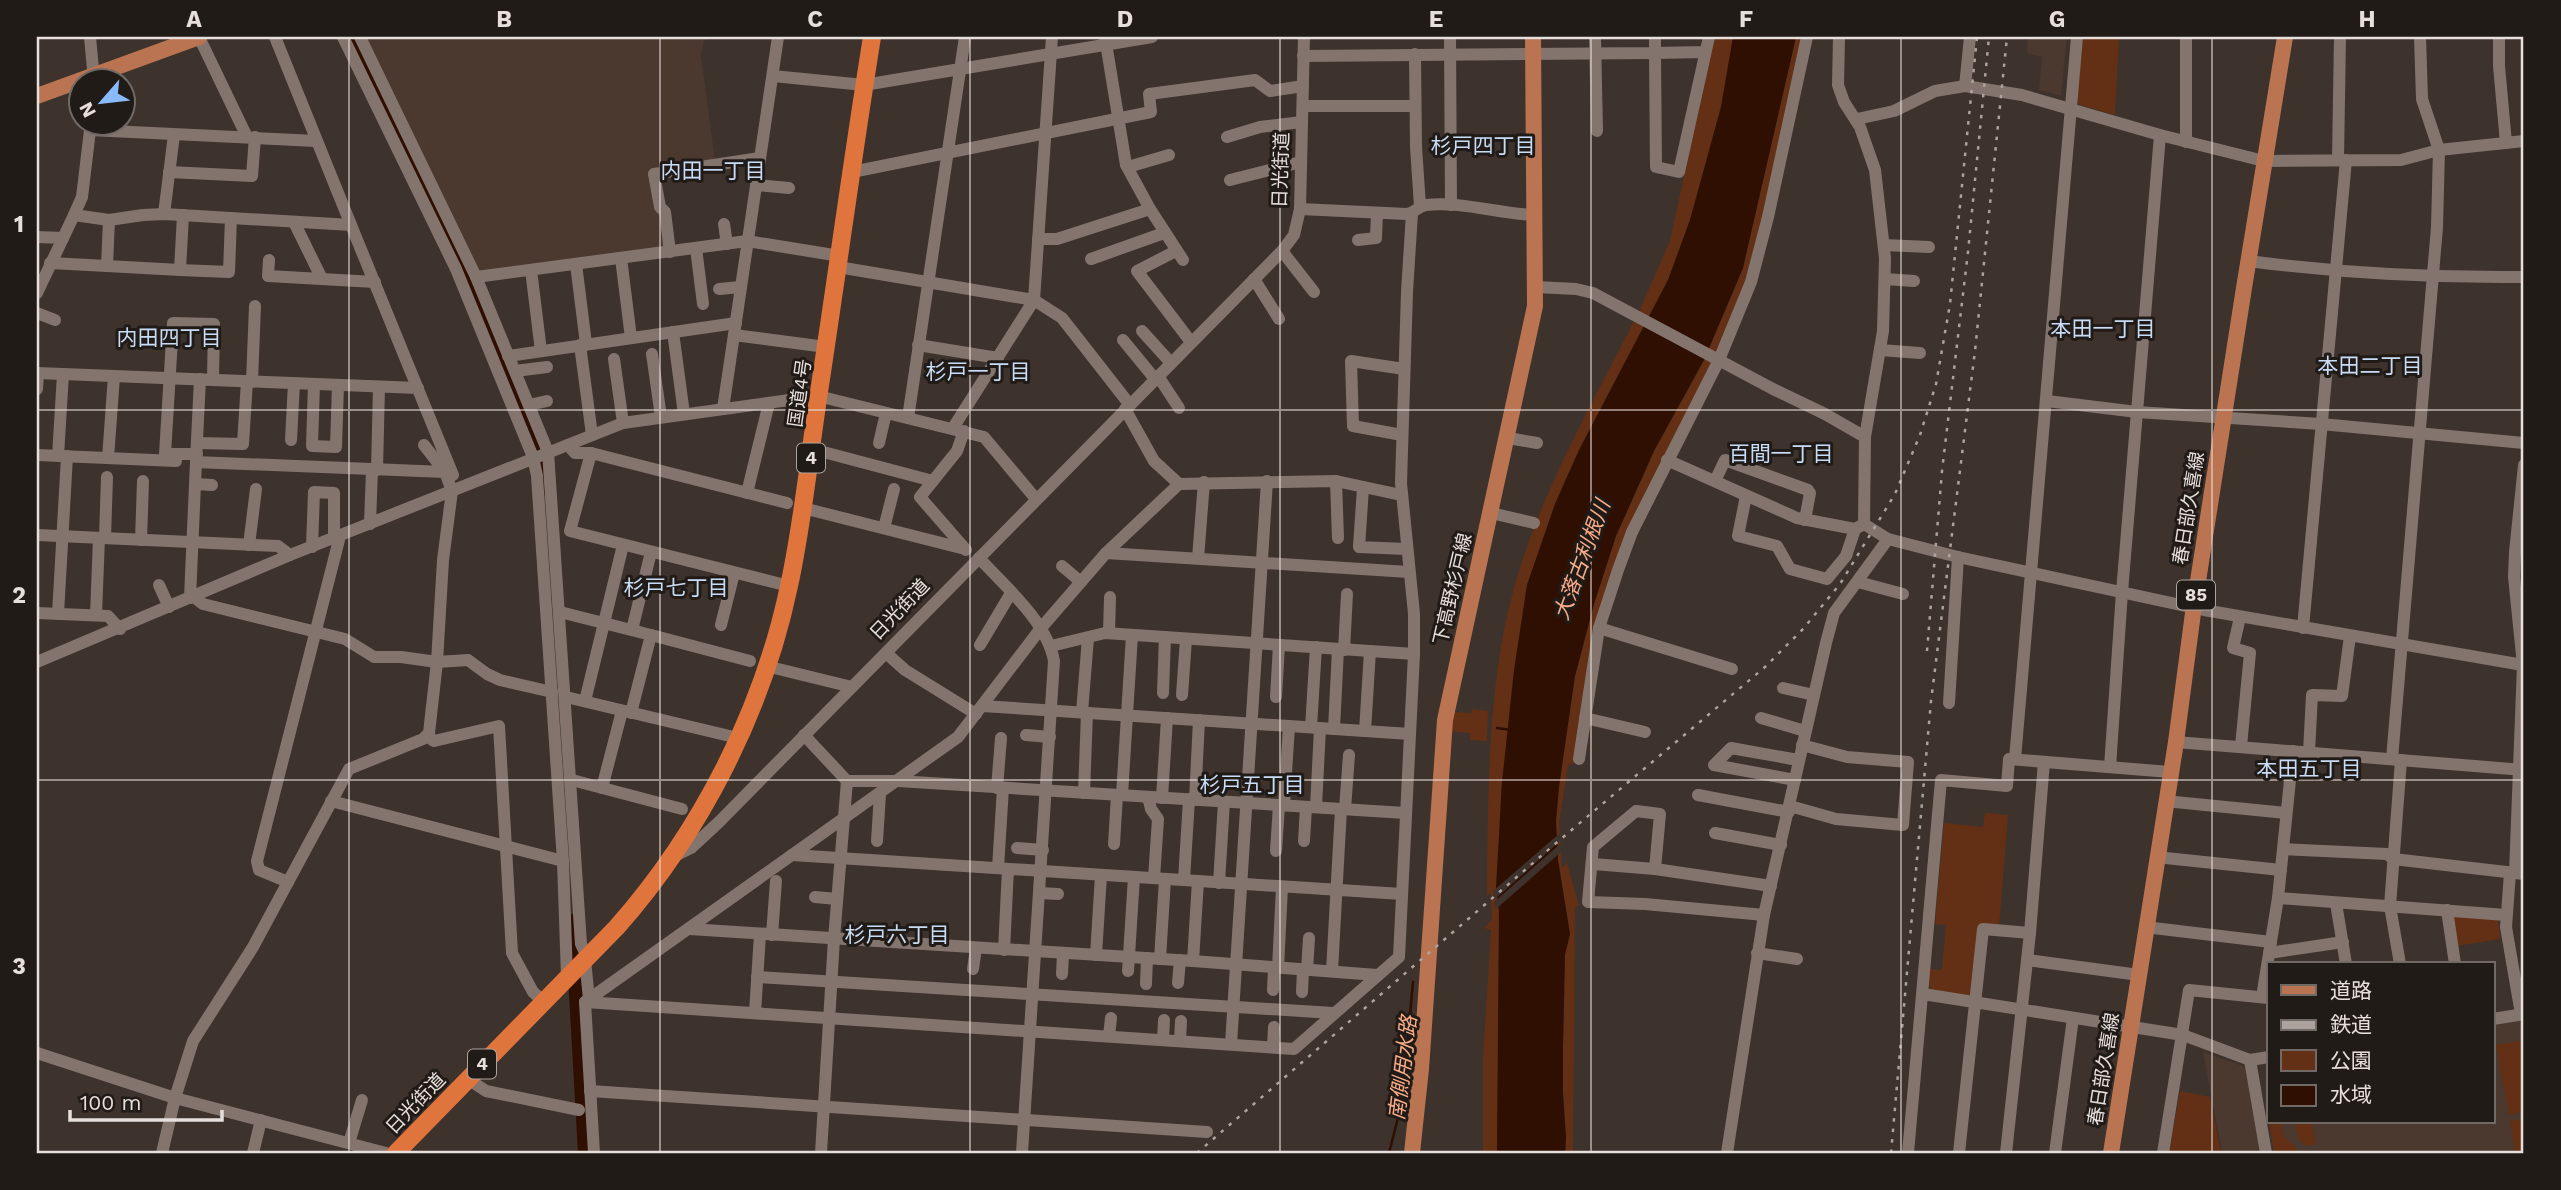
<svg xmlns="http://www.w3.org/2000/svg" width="2561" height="1190" font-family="'Work Sans','Noto Sans JP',sans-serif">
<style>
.built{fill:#4b382f}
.green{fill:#633015}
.water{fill:#2f0f01}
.pier{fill:#3e322c}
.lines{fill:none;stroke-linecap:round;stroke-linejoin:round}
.stream{stroke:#2f0f01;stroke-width:2.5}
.river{stroke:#2f0f01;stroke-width:18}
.minor{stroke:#83756e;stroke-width:12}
.major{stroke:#bb7451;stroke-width:16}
.highway{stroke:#e0743d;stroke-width:18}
.rail{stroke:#ada39e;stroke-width:2.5;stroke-dasharray:3.5 7;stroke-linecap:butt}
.grid{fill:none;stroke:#e7dfdb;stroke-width:2;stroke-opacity:0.55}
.labels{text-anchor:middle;stroke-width:6;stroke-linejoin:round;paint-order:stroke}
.shield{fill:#211b18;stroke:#aca4a0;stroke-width:2}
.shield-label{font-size:18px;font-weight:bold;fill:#e7dfdb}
.street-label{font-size:19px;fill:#e7dfdb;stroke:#211b18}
.neighbourhood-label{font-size:21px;fill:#c9dcf5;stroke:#211b18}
.water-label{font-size:21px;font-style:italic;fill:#f8ac88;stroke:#211b18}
.neatline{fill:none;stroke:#e7dfdb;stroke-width:2.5}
.grid-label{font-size:23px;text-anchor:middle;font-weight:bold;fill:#e7dfdb}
</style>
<rect width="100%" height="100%" fill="#3e322c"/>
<g class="built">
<polygon points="363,37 727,37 704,40 701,56 715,160 652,168 658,208 662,214 667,248 478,271"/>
<polygon points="2028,37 2067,37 2061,96 2039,90 2042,57 2027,53"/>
<polygon points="2524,1020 2524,1153 2274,1153 2269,1122 2493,1122 2493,1025"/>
<polygon points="2203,1052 2246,1067 2260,1153 2222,1153"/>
</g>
<g class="green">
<path d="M1714,37h19l-12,70 -31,113 -22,60 -89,170 -24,54 -28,81 -25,197 -6,106 3,23 -2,242h-14v-95l8,-128 -7,-2 8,-8 -1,-27 -4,2c1,-99 0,-211 27,-307 26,-94 76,-180 120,-267l7,-8 -1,-4 30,-68z"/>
<polygon points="1796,37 1802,37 1764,215 1738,309 1711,363 1597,625 1573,764 1568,765 1559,823 1562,868 1567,863 1579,906 1575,907 1573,1153 1565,1153 1566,1138 1563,1093 1563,1046 1565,954 1570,934 1558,860 1556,821 1559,787 1575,676 1594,604 1616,536 1654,451 1704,360 1743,268"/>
<polygon points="2083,37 2119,37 2115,115 2080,105 2077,101"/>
<polygon points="1472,709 1488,711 1487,741 1470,740 1470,733 1449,731 1453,712 1471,713"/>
<polygon points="1985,813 2008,815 1999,927 1978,926 1971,993 1967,996 1932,991 1929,985 1930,969 1942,970 1946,925 1935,924 1944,823 1983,827"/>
<polygon points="2455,915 2498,918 2500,939 2456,946 2452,918"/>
<polygon points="2524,1040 2522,1044 2524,1059 2524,1112 2509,1115 2496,1045"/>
<polygon points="2180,1091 2210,1097 2221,1153 2169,1153"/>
<polygon points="2524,1119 2524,1153 2515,1153 2510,1121"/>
<polygon points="2269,1122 2281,1122 2284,1137 2296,1147 2297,1153 2274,1153"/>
<polygon points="2295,1122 2312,1122 2316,1144 2307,1146 2299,1140"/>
</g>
<polygon class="water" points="1733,37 1796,37 1743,268 1704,360 1654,451 1616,536 1594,604 1575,676 1559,787 1556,821 1558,860 1570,934 1565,955 1563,1046 1563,1093 1566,1138 1565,1153 1497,1153 1499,911 1496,888 1502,782 1514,670 1527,585 1555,504 1579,450 1668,280 1690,220 1721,107"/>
<g class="pier">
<polygon points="1560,833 1560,841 1494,900 1493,891"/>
<polygon points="1560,844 1561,852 1496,909 1494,902"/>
</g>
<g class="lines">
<g class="stream">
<polyline points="1497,728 1511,730"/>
<polyline points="1389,1153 1402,1102 1413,982"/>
</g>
<g class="river">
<polyline points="352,37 464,269 543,466 544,486"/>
<polyline points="574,923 587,1153"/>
</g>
<g class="minor">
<polyline points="90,37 94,80"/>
<polyline points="199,37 247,137"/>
<polyline points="343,37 456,269 533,457 537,476 563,861 567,977"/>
<polyline points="360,37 476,277 548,452 581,944 587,957"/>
<polyline points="1105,37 1126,165 1150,209 1183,260"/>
<polyline points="1450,37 1451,205"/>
<polyline points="1595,37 1597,131"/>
<polyline points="2499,37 2499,66 2506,143"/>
<polyline points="1705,52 1655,53 1656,167 1679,172 1709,37"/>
<polyline points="1415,54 1416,147 1420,206"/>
<polyline points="1303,56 1655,53 1655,37"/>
<polyline points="773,76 864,85 1152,37"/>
<polyline points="1965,86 1970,37"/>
<polyline points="1303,106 1415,106"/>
<polyline points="1857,119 1894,111 1935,91 1965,86 2022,95 2160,135 2264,161 2401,160 2439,150 2524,141"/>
<polyline points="91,122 82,197 74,215 109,220 143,215 164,214 351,225 275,37"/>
<polyline points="90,130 316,141"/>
<polyline points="1227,137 1260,127 1302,122"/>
<polyline points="2186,142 2186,37"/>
<polyline points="2338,160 2340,37"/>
<polyline points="1128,167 1169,155"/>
<polyline points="169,172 252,176 255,137"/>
<polyline points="852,172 1151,112 1149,94 1255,80 1270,91 1303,86"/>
<polyline points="1230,180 1301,162"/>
<polyline points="756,185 789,188"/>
<path d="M1300,209l107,5c8,-1 11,-8 19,-9 36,-4 73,9 109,10"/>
<polyline points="164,214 174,135"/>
<polyline points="183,215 180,270 229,272 231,218"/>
<polyline points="294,222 322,279"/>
<polyline points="724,224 727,244"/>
<polyline points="351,225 453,475"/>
<polyline points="37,237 63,238"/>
<polyline points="1038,239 1057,239 1150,209"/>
<polyline points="1358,240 1376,238 1377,213"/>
<polyline points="1884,245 1929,247"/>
<polyline points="696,248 703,304"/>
<polyline points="1176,251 1137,271 1191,342"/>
<polyline points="1282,251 1314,292"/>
<polyline points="670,252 665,212 660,207 654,174 760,158"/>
<polyline points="621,258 631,338"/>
<polyline points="1091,259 1164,233"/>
<polyline points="269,260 268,276 375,282"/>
<path d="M2248,261c93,12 182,17 276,16"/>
<polyline points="50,263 107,266 109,220"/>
<polyline points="576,264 586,344"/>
<polyline points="107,266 180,270"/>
<polyline points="838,267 1034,300 1052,37"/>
<polyline points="531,270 541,351"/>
<polyline points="476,277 747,241 840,256"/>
<polyline points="1254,279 1279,319"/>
<polyline points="1885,279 1914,281"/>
<polyline points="1536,287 1576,289 1593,293 1773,389 1825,414 1865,437"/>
<polyline points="719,289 741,287"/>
<polyline points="37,293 74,215"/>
<polyline points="37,313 55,320"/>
<polyline points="1142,331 1171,363"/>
<polyline points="673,332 684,414"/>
<polyline points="734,335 826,347"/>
<polyline points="1123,340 1155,379"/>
<polyline points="580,345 592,435"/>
<polyline points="918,345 998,358"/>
<polyline points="1880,350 1920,353"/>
<polyline points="652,354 661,417"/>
<polyline points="508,356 736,323"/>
<polyline points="614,359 623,423"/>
<polyline points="515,371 547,367"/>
<polyline points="37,373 418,388"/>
<polyline points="1158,376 1179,408"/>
<polyline points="252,381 255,306"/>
<polyline points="314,384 312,446 336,447 338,385"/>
<polyline points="37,389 38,373"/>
<polyline points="2047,401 2137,412 2321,424 2524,443"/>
<polyline points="529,405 547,401"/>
<polyline points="723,409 778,37"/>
<polyline points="908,418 965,37"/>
<polyline points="953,428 1034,300 1062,318 1130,405"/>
<polyline points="964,431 957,451 920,497 966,550"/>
<polyline points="1402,435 1353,426 1351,361 1404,369"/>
<polyline points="1508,438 1537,443"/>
<polyline points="291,440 294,383"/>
<polyline points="197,443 243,444 247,381"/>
<polyline points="879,443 886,413"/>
<polyline points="568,445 575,453 591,453 787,503"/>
<polyline points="812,449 933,481"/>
<polyline points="591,453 570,531 789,586"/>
<polyline points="197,454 165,454 173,323 214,324 213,379"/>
<polyline points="37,455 176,461"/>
<polyline points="58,456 63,374"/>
<polyline points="108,458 114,376"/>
<polyline points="196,460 200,379"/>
<polyline points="1667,460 1797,518 1855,529"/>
<polyline points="377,470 379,387"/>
<polyline points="1336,481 1338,538"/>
<polyline points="1715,481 1725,460 1808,490 1810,493 1805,520"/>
<polyline points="195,484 212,485"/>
<polyline points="1179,484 1336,481 1401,495"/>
<polyline points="1363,488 1359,547 1406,549"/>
<polyline points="747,493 769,403"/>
<polyline points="1746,496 1738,536 1777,546 1790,569 1827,579 1846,556 1855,529 1864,524"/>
<polyline points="803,508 965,549"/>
<polyline points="1491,513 1534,523"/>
<polyline points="370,524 372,470"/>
<polyline points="884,528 894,489"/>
<polyline points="37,535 278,546 290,555"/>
<polyline points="105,538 107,477"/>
<polyline points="1888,539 1958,557 2204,610 2523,665"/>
<polyline points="141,540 143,481"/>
<polyline points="249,545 256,489"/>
<polyline points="312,547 314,492 334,493 334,538"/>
<polyline points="1106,553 1409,572"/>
<path d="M979,558c26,28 68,64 75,103l-32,492"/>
<polyline points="1198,558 1204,482"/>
<polyline points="1062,566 1081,582"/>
<polyline points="1858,582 1903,594"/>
<polyline points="159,585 169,607"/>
<polyline points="194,597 203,604 345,639 374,657 401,657 437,662 468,660 487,674 500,680 552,692"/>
<polyline points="190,598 196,462 445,472"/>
<polyline points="560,612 651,635 631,713"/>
<polyline points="37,613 108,616 120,629"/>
<polyline points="58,614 67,456"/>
<polyline points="96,615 99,538"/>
<polyline points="2240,617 2233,648 2250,653 2241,746"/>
<polyline points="721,625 734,573"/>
<polyline points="1599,628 1732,669"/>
<polyline points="2303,628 2346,160"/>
<polyline points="632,630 651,552"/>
<polyline points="1109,633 1110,597"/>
<polyline points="651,635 750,661"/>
<polyline points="980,645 1011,593"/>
<polyline points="1051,646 1105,633 1414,654 1414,614 1401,483 1407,292 1412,213"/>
<polyline points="1344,650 1347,594"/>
<polyline points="886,653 905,670 976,714"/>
<polyline points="37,662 290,555 623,423 818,396 984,437 1036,499"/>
<polyline points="766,666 852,687"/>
<polyline points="1783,688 1814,695"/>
<polyline points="1163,693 1165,637"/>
<polyline points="1182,695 1186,639"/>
<polyline points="566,697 738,738"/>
<polyline points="1276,697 1279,645"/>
<polyline points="585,701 623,545"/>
<polyline points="1949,703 1958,557"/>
<polyline points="982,706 1410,734"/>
<polyline points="1082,712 1088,638"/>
<polyline points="1585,718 1645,732"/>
<polyline points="1761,718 1805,731"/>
<polyline points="1311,727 1316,647"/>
<polyline points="1334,729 1338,649"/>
<polyline points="1365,731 1370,651"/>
<polyline points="804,735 847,781 898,781 1405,813"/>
<polyline points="1026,735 1050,737"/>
<polyline points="427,736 434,741 499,726 512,953 533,992 544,1002"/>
<polyline points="2176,742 2524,770"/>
<polyline points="2309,752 2312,695 2342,696 2350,636"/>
<polyline points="1579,759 1599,628 1618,570 1632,532 1719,360 1751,282 1768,217 1807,37"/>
<polyline points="2015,759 2077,37"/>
<polyline points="2392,759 2437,227 2439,150 2422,99 2420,37"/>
<polyline points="2110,767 2122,592 2160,135"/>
<polyline points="572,780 682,809"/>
<polyline points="1795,780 1714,765 1731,748 1798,760"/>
<polyline points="602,788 622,711"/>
<polyline points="997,788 1001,738"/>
<polyline points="1084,793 1087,713"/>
<polyline points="1122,795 1132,635"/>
<polyline points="1698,795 1789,812"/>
<polyline points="1148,797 1151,809 1158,819 1154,878"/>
<polyline points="1162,798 1167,718"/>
<polyline points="1195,800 1199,720"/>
<polyline points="331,801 563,861"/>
<polyline points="2165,801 2286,813"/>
<polyline points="1284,805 1289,726"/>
<polyline points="1790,806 1836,819 1903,825 1908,762 1847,757 1802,745"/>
<polyline points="1316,807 1320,728"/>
<polyline points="1345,809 1349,755"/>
<polyline points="1715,833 1781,845"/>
<polyline points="877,841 880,794"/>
<polyline points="1304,841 1306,807"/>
<polyline points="1114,844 1117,795"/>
<polyline points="1017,848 1043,850"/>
<polyline points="2283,849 2387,854 2393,859 2524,874"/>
<polyline points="1276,851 1279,805"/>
<polyline points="792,855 1402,894"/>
<polyline points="673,857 691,848 719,822 1282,251 1294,235 1300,209 1304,37"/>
<polyline points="2156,857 2281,870"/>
<polyline points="1593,864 1655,869 1771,886"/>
<polyline points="998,868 1003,788"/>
<polyline points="1655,869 1660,814 1636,811 1593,847 1588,902 1645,904 1764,915"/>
<polyline points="2510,873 2506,927 2521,1014"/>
<polyline points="2515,873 2523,665 2514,577 2515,552 2524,465"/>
<polyline points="1184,880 1189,799"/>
<polyline points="288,882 259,870 257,861 340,536"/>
<polyline points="1219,883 1224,802"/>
<polyline points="1040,893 1058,894"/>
<polyline points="815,897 837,899"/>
<polyline points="2278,898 2506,915"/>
<polyline points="2336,903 2346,964"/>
<polyline points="2447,910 2455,964"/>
<polyline points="2145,927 2271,942"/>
<polyline points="689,929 1193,961 1377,975"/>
<polyline points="772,935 776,881"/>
<polyline points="1004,950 1008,869"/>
<polyline points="1757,953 1797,959"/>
<polyline points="2269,953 2343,942"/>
<polyline points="1096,955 1101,875"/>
<polyline points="1160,959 1165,879"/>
<polyline points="585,960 589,999"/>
<polyline points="2027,960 2139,975"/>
<polyline points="1193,961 1198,881"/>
<polyline points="2400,964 2390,906 2401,760"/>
<polyline points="1278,968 1282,887"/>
<polyline points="973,969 976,948"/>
<polyline points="1307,970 1309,938"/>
<polyline points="1128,971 1134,877"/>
<polyline points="1332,971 1341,809"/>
<polyline points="1062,974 1063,954"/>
<polyline points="757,977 1333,1013"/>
<polyline points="1178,983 1180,960"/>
<polyline points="1146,984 1147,958"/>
<polyline points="1273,990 1274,968"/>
<polyline points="1302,992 1303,970"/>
<polyline points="1923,994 2183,1035 2250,1060 2269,1057"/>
<polyline points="2262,997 2278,898 2293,751"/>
<polyline points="585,1002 1294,1049 1399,957 1414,654"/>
<polyline points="755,1013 760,934"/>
<polyline points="2493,1019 2524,1014"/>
<polyline points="1109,1036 1111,1018"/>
<polyline points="1163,1039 1164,1020"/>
<polyline points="1180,1040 1181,1021"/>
<polyline points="1231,1044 1267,481"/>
<polyline points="1273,1047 1274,1027"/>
<polyline points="37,1053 175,1098 386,1153"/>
<polyline points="2250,1060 2266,1153"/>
<polyline points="468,1079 486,1091 579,1110"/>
<polyline points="590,1091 1207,1132"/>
<polyline points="349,1143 362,1100"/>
<polyline points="162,1153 175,1098 193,1041 253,947 349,769 423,739 429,733 437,662 443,560 452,491 445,472 424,445"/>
<polyline points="253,1153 261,1120"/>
<polyline points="594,1153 585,1002 958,737 1041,628 1106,553 1179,484 1154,461 1125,409"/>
<polyline points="821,1153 834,939 847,781"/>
<polyline points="1727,1153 1764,915 1826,643 1834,613 1888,539 1864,524 1865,437 1883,331 1885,258 1875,170 1860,127 1844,102 1838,85 1839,37"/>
<polyline points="1908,1153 1941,780 2007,786 2009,759 2170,772"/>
<polyline points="1959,1153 1983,929 2030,933"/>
<polyline points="2006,1153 2030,933 2044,762"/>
<polyline points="2055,1153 2073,1018"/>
<polyline points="2163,1153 2189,990 2268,998"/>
</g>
<g class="major">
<polyline points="37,96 199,37"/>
<polyline points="1412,1153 1421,1069 1445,720 1535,306 1533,37"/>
<polyline points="2111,1153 2176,742 2193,613 2244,288 2285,37"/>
</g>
<path class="highway" d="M396,1153l221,-226c84,-95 146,-217 172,-341 14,-64 20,-129 30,-194 18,-118 34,-237 53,-355"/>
<g class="rail">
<polyline points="1927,651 1942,471 1968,252 1989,37"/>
<polyline points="1197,1153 1562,838 1765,667 1803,629 1840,584 1895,494 1920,435 1936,384 1950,304 1977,37"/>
<polyline points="1891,1153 1931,701 1975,351 2007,37"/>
</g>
</g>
<path class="grid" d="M349,37v1116M660,37v1116M970,37v1116M1280,37v1116M1591,37v1116M1901,37v1116M2212,37v1116M37,410h2487M37,780h2487"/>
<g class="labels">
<g class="shield">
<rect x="797" y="443.5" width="28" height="29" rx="5"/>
<rect x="2177" y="580.5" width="38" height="29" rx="5"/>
<rect x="468" y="1049.5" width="28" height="29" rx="5"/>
</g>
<g class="shield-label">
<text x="811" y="464">4</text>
<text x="2196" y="601">85</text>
<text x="482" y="1070">4</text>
</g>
<g class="street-label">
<text transform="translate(1280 170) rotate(-88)" y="7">日光街道</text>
<text transform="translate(799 393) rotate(-82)" y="7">国道4号</text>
<text transform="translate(2188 508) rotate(-81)" y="7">春日部久喜線</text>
<text transform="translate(1452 589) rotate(-77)" y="7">下高野杉戸線</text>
<text transform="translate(899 609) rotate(-46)" y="7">日光街道</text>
<text transform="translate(2103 1069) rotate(-81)" y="7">春日部久喜線</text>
<text transform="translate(415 1103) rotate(-46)" y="7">日光街道</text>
</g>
<g class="neighbourhood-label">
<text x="1483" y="153">杉戸四丁目</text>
<text x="713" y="178">内田一丁目</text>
<text x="2103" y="336">本田一丁目</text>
<text x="169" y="345">内田四丁目</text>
<text x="2370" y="373">本田二丁目</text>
<text x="978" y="379">杉戸一丁目</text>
<text x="1781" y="461">百間一丁目</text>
<text x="676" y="595">杉戸七丁目</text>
<text x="2309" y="776">本田五丁目</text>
<text x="1252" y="792">杉戸五丁目</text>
<text x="897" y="942">杉戸六丁目</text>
</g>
<g class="water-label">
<text transform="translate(1582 560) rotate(-70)" y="7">大落古利根川</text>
<text transform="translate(1403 1068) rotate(-83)" y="7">南側用水路</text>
</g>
</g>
<rect width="2561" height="1190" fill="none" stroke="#211b18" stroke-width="77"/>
<rect x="2267" y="962" width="228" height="161" fill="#211b18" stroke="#706966" stroke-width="2"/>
<rect x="2281" y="985" width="35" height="10" fill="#bb7451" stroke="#706966" stroke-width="2"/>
<text x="2330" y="998" font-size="21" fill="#e7dfdb">道路</text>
<rect x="2281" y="1020" width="35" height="10" fill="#ada39e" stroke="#706966" stroke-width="2"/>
<text x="2330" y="1032" font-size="21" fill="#e7dfdb">鉄道</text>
<rect x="2281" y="1050" width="35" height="21" fill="#633015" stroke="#706966" stroke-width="2"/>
<text x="2330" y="1068" font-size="21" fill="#e7dfdb">公園</text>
<rect x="2281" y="1085" width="35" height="21" fill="#2f0f01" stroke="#706966" stroke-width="2"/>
<text x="2330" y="1102" font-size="21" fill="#e7dfdb">水域</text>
<g transform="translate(102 102) rotate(242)"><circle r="33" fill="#211b18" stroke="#706966" stroke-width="2"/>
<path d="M0-5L12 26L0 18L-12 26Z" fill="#89bafc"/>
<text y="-10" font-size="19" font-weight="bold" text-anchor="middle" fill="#e7dfdb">N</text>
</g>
<path d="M70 1110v10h152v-10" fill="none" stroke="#e7dfdb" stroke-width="3.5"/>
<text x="80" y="1110" font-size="21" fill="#e7dfdb" stroke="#211b18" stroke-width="5" paint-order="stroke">100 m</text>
<rect x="38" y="38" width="2484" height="1114" class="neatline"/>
<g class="grid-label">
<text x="194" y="27">A</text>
<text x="504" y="27">B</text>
<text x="815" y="27">C</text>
<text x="1125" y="27">D</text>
<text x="1436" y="27">E</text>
<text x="1746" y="27">F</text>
<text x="2057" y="27">G</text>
<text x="2367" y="27">H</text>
<text x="19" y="232">1</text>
<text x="19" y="603">2</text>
<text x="19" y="974">3</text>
</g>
</svg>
